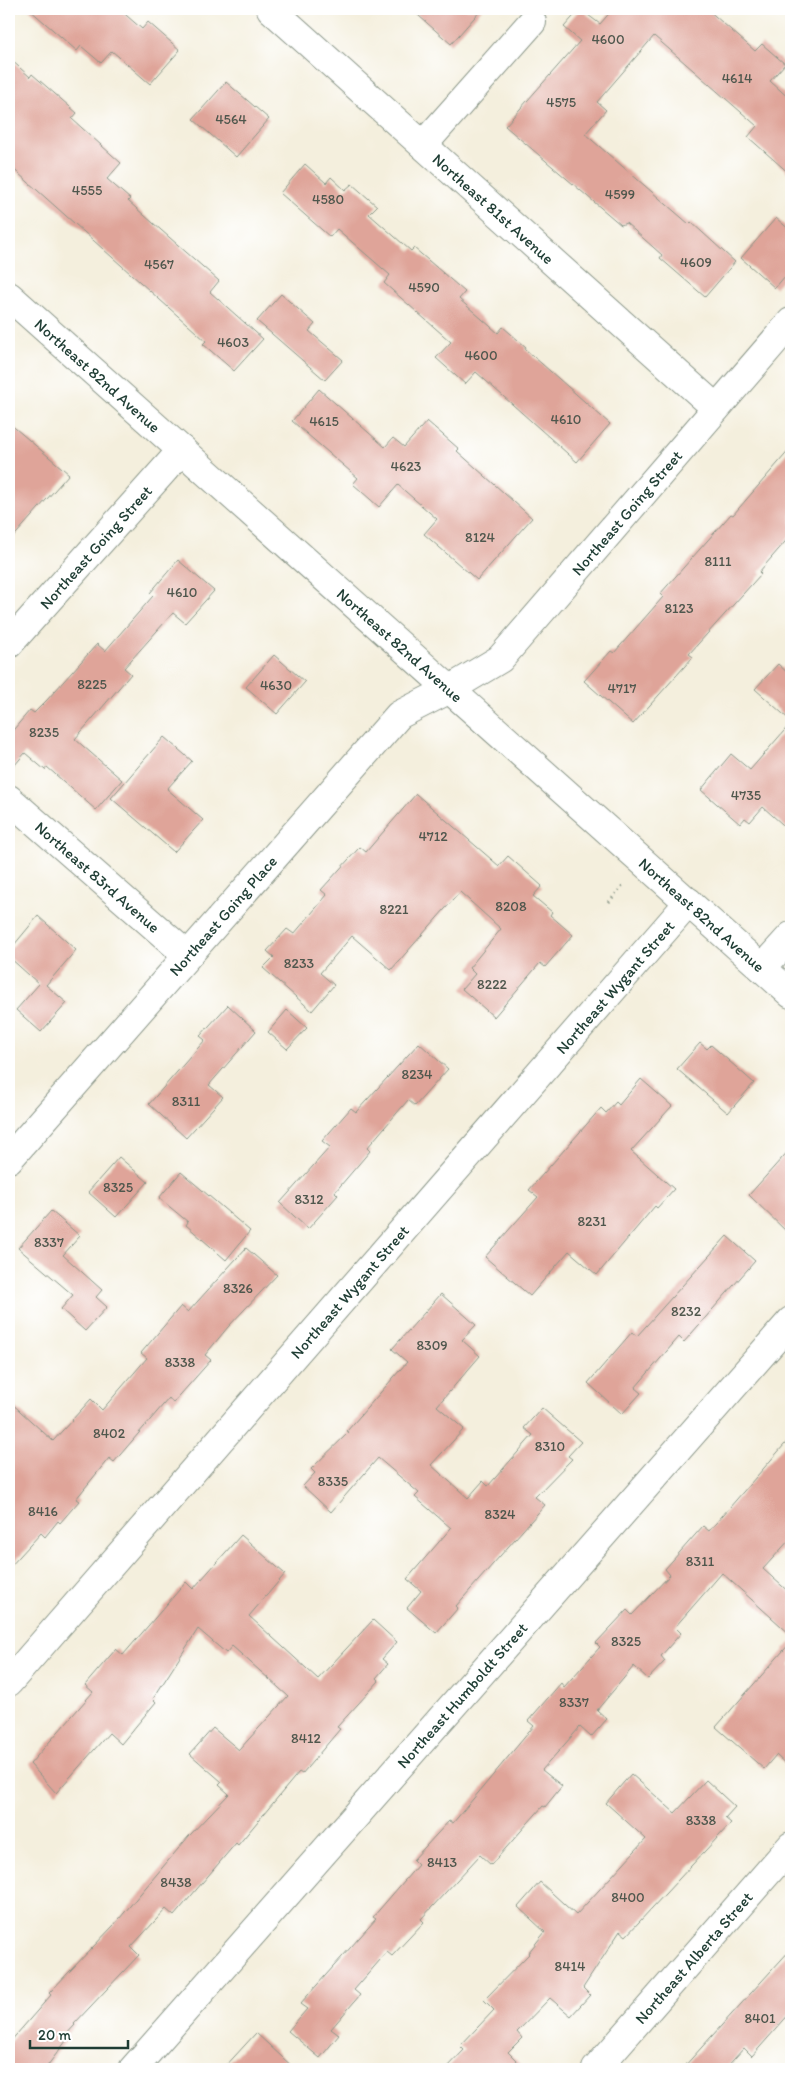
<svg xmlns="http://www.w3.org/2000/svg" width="800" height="2078" font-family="Itim,sans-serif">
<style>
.building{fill:#dfa499}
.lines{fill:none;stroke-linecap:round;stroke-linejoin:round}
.minor-casing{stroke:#8a9688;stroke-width:30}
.primary-casing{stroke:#8a9688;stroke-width:30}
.path{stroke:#8a9688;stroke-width:3;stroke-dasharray:1 4;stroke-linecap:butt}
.minor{stroke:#fff;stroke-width:28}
.primary{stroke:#fff;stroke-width:28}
.labels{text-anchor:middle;stroke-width:4.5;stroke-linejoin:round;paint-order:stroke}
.number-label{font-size:14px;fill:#4f574d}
.street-label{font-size:16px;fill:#1f3d34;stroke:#fff}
</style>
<rect width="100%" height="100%" fill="#fff"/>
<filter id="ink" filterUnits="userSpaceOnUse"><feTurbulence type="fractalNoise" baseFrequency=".02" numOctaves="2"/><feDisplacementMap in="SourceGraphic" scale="10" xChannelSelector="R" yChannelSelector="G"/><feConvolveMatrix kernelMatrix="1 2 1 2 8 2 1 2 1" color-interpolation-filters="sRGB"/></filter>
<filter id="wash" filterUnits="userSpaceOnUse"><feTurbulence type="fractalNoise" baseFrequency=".0096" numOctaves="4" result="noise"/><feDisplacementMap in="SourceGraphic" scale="20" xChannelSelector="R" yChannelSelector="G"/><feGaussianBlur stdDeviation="1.12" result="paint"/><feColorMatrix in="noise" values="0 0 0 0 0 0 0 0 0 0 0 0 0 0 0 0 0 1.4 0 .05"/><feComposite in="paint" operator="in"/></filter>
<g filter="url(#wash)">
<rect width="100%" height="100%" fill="#f4efdd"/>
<g id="blocks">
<g class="building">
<polygon points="29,9 119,9 142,29 148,22 180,50 150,84 112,51 101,63 81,46 77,51"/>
<polygon points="411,9 482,9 451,44"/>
<polygon points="580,9 600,24 613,9 707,9 755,51 762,44 785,64 770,81 791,100 791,175 748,137 757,126 654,36 597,102 606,110 585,134 689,224 691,222 735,262 705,297 660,258 662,255 626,223 621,225 505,126 580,41 564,27"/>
<polygon points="9,58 30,77 32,74 77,113 72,119 121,163 107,179 130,199 128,201 219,281 210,292 263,339 234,371 203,344 206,341 9,165"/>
<polygon points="226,82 269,119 236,157 193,119"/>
<polygon points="305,164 326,183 331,177 345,190 352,184 377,206 369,214 411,251 414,248 465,292 459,299 498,333 503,327 526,347 525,349 610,424 577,462 476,372 465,384 436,358 451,342 384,283 390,275 337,229 330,237 280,193"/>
<polygon points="776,218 791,231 791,269 775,288 741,258"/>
<polygon points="281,294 315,324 309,331 343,360 325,380 257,321"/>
<polygon points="319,389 385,447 393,438 404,447 427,421 459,449 457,451 532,518 477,580 424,534 437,519 398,485 379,507 353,484 358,478 292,421"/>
<polygon points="9,423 69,474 9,542"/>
<polygon points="791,448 791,535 759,572 761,574 689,654 693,657 633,724 584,681 611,651 614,653 663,597 660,594 731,514 733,515"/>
<polygon points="178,560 214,591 185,623 173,613 124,668 131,674 75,739 122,780 96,810 47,767 45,770 25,753 9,772 9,735 30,710 34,713 47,700 97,644 105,651 153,596 150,593"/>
<polygon points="274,655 305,682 277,714 246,687"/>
<polygon points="778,664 791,676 791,721 755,689"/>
<polygon points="791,723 791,832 763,807 750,822 745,818 740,824 701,790 731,754 750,770"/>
<polygon points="164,737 192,761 167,789 203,820 174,852 111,798"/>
<polygon points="416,794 499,866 508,856 542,886 533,896 552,912 550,915 573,935 545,967 540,963 494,1017 462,989 475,974 469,968 501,929 460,892 391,970 352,936 320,973 334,985 312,1011 263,968 274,957 267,951 287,929 294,934 327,895 321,890 358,849 360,847 366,852"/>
<polygon points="38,916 76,950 46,985 67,1003 41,1032 16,1010 39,984 9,957 9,951"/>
<polygon points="228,1005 256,1031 209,1085 223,1097 186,1138 149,1104 205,1040 200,1036"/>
<polygon points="287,1010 307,1028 287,1049 268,1032"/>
<polygon points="419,1043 448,1069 415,1106 408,1100 367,1148 370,1151 335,1192 338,1195 308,1229 280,1203 330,1147 322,1141 351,1108 356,1112"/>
<polygon points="700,1043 707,1049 711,1045 754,1083 728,1113 677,1069"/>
<polygon points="641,1079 672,1106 631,1151 674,1189 657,1208 655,1206 597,1275 569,1251 530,1296 485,1257 538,1197 529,1190 601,1108 606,1113 616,1102 619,1105"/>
<polygon points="791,1148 791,1236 749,1195"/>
<polygon points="119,1157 148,1182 116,1217 88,1192"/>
<polygon points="181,1172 250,1231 226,1260 186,1225 188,1222 159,1198"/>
<polygon points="51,1211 80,1236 63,1255 102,1290 96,1297 107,1307 85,1331 61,1309 73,1295 18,1248"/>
<polygon points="727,1236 755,1261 684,1342 679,1337 635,1388 641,1393 622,1414 588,1383 632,1332 637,1336"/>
<polygon points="246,1248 277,1275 228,1327 205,1355 211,1360 173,1403 169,1398 114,1462 109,1458 76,1499 79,1501 60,1523 58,1521 45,1537 41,1533 9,1568 9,1401 53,1441 91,1399 102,1410 147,1358 141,1353 181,1306 188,1312"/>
<polygon points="441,1294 476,1325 462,1340 480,1356 437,1406 464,1429 431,1465 468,1498 483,1481 488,1486 533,1435 524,1428 542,1408 581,1442 568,1456 572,1459 535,1497 545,1505 456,1606 458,1608 436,1633 407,1608 421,1591 407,1579 451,1528 415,1497 419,1493 378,1458 331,1512 303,1486 315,1473 311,1469 349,1432 347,1431 407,1362 392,1349"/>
<polygon points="791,1437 791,1538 763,1569 791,1594 791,1635 722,1573 675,1627 681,1633 661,1656 665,1661 648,1679 634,1666 597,1710 607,1719 591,1737 580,1727 542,1770 562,1786 545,1807 543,1806 491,1865 480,1855 421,1919 424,1922 392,1956 387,1952 354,1990 360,1995 331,2029 339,2035 320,2058 288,2031 307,2009 300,2004 376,1919 373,1917 418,1865 413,1860 449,1821 453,1823 534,1726 528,1721 561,1683 564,1687 600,1647 596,1643 627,1610 632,1615 670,1575 665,1569 703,1526 709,1531"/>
<polygon points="241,1535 285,1574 249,1616 318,1679 373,1620 397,1642 382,1659 388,1664 376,1678 379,1681 337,1727 340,1729 302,1774 299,1772 238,1845 236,1843 174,1916 166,1909 131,1947 139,1955 74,2024 75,2025 63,2038 66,2041 45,2069 9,2069 9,2043 51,1995 49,1993 114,1925 189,1836 229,1794 219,1785 222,1782 190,1754 213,1728 239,1750 288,1696 232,1646 226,1653 198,1629 153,1699 156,1702 121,1744 109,1733 56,1793 30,1764 93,1692 85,1685 116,1649 123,1655 186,1582 193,1589"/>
<polygon points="791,1642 791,1769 776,1755 764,1769 716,1727"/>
<polygon points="631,1774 675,1813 706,1780 735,1807 725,1818 731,1823 626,1936 620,1931 583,1988 590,1995 571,2016 550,1998 517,2032 522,2038 508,2052 525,2069 446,2069 464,2050 460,2046 494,2010 484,2000 529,1954 528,1953 545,1932 518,1907 540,1882 576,1915 646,1839 606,1803"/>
<polygon points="791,1949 791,2012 752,2056 744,2048 725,2069 682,2069"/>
<polygon points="256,2033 295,2069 223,2069"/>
</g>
</g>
</g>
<g filter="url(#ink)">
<use href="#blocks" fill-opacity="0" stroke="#8a9688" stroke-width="1"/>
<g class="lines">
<g class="minor-casing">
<g id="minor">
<path id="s1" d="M271,9l445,399"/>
<polyline points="423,145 532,22"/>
<path id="s2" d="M9,644l173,-194"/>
<path id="s3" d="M9,799l178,156"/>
<polyline points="762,968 791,936"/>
<path id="s4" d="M9,1159l390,-444 51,-26 50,-30 291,-337"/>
<path id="s5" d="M9,1682l680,-780"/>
<path id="s6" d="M133,2069l658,-748"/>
<path id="s7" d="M596,2069l195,-223"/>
</g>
</g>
<g class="primary-casing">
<g id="primary">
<path id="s8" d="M9,296l782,698"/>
</g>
</g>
<polyline class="path" points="609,902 623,885"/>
<use href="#minor" class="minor"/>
<use href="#primary" class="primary"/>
</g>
</g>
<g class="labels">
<g class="number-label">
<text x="608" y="44">4600</text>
<text x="737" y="83">4614</text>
<text x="561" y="107">4575</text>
<text x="231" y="124">4564</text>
<text x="87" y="195">4555</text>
<text x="620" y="199">4599</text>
<text x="328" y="204">4580</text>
<text x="696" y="267">4609</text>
<text x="159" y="269">4567</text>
<text x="424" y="292">4590</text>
<text x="233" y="347">4603</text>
<text x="481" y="360">4600</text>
<text x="566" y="424">4610</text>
<text x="324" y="426">4615</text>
<text x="406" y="471">4623</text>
<text x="480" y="542">8124</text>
<text x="718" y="566">8111</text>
<text x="182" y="597">4610</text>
<text x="679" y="613">8123</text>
<text x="92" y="689">8225</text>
<text x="276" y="690">4630</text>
<text x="622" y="693">4717</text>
<text x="44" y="737">8235</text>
<text x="746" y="800">4735</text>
<text x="433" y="841">4712</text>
<text x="511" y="911">8208</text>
<text x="394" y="914">8221</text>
<text x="299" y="968">8233</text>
<text x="492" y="989">8222</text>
<text x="417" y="1079">8234</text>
<text x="186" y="1106">8311</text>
<text x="118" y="1192">8325</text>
<text x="309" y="1204">8312</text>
<text x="592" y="1226">8231</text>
<text x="49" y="1247">8337</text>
<text x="238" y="1293">8326</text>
<text x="686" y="1316">8232</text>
<text x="432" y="1350">8309</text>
<text x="180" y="1367">8338</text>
<text x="109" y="1438">8402</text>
<text x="550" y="1451">8310</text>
<text x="333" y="1486">8335</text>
<text x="43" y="1516">8416</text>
<text x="500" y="1519">8324</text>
<text x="700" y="1566">8311</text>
<text x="626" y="1646">8325</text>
<text x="574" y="1707">8337</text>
<text x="306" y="1743">8412</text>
<text x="701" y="1825">8338</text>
<text x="442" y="1867">8413</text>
<text x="176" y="1887">8438</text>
<text x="628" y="1902">8400</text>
<text x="570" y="1971">8414</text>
<text x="760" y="2023">8401</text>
</g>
<g class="street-label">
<text dy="6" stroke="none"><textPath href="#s1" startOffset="299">Northeast 81st Avenue</textPath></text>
<text dy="6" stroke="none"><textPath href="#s8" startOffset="119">Northeast 82nd Avenue</textPath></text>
<text dy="6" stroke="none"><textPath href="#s4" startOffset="900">Northeast Going Street</textPath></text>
<text dy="6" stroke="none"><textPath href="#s2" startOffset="130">Northeast Going Street</textPath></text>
<text dy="6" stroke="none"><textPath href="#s8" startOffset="524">Northeast 82nd Avenue</textPath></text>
<text dy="6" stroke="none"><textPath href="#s3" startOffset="118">Northeast 83rd Avenue</textPath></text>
<text dy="6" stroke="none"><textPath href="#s8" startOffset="929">Northeast 82nd Avenue</textPath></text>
<text dy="6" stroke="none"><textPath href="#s4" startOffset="324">Northeast Going Place</textPath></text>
<text dy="6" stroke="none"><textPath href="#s5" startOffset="922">Northeast Wygant Street</textPath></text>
<text dy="6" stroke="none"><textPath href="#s5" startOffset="518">Northeast Wygant Street</textPath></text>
<text dy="6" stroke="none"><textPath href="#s6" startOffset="498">Northeast Humboldt Street</textPath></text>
<text dy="6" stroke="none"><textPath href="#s7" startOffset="148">Northeast Alberta Street</textPath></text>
</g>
</g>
<rect width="800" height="2078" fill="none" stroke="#fff" stroke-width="30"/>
<path d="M30 2040v8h98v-8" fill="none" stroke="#1f3d34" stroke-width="2.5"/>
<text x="38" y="2040" font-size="15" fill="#1f3d34" stroke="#ffffff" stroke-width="4" paint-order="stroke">20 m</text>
</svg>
